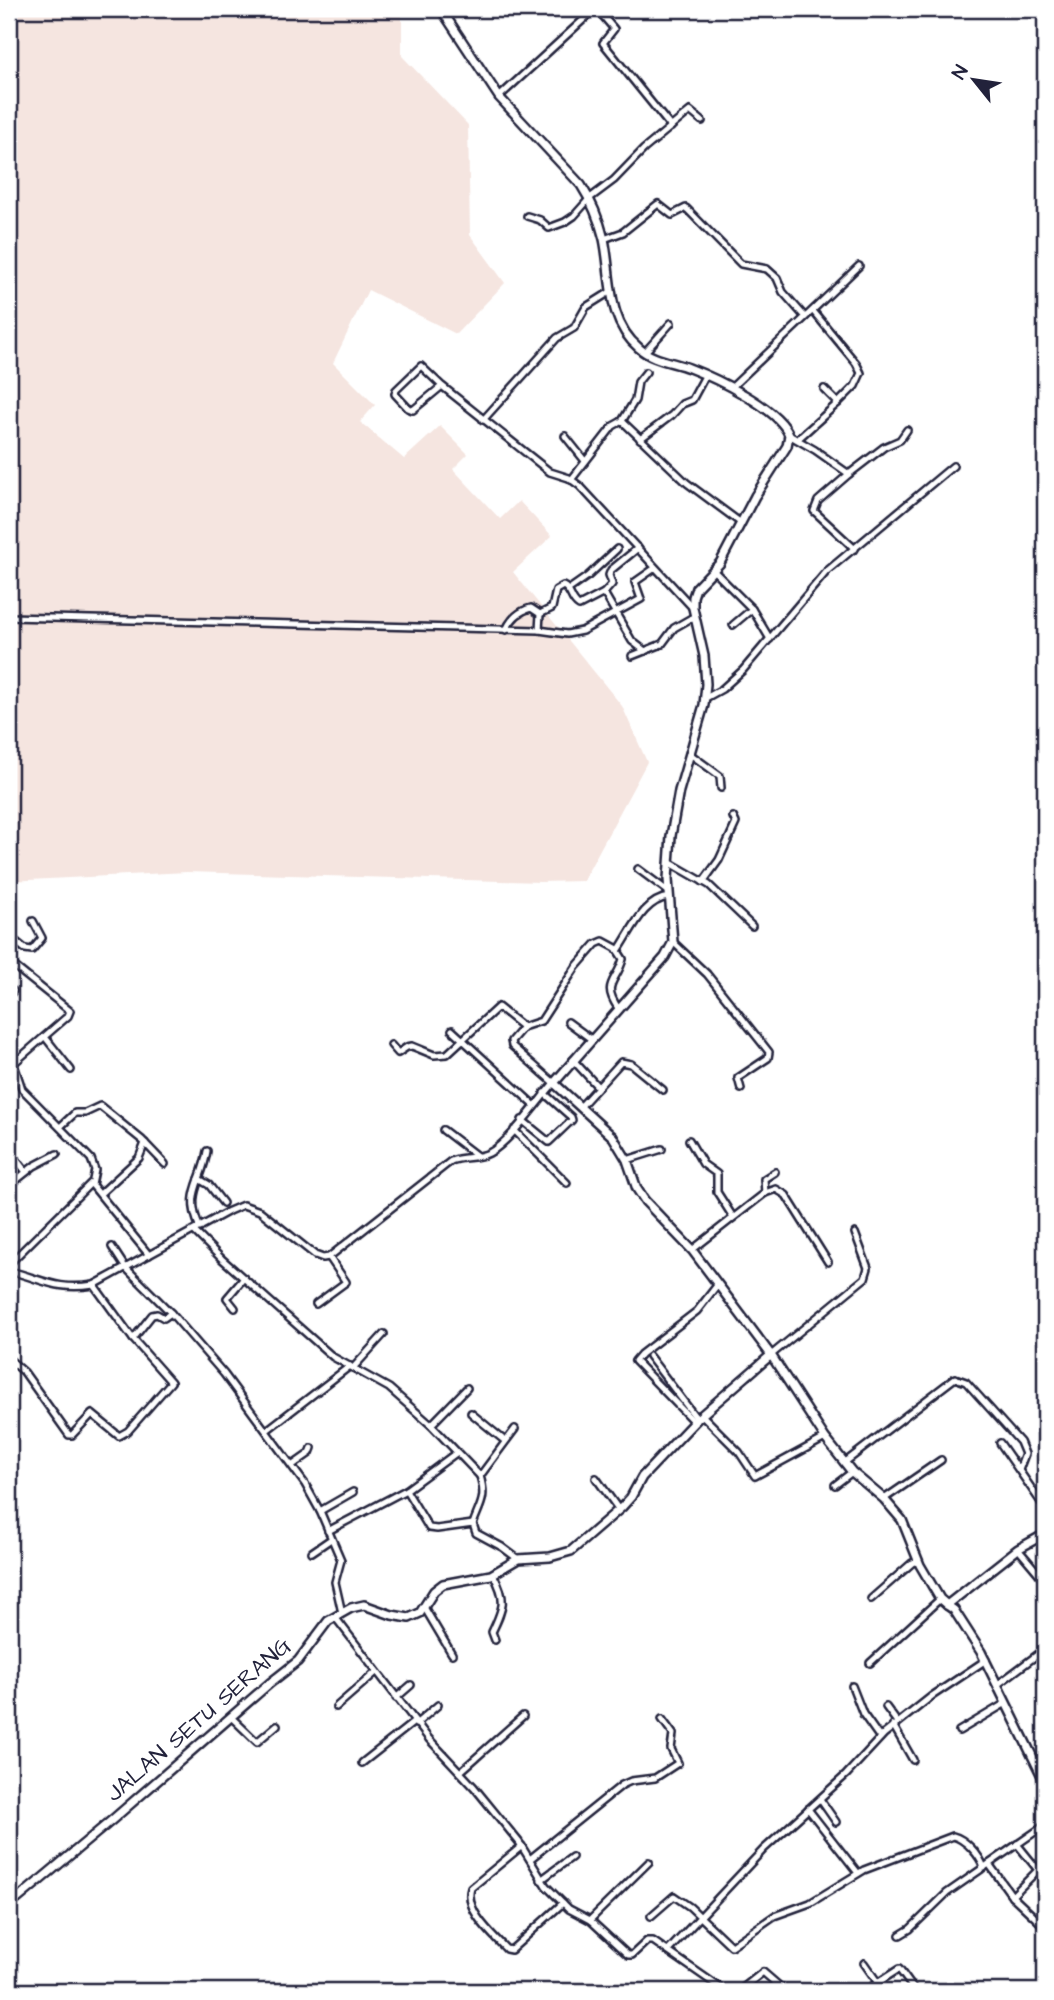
<svg xmlns="http://www.w3.org/2000/svg" width="1054" height="2000" font-family="'Architects Daughter',sans-serif">
<style>
.built{fill:#f5e5e0}
.lines{fill:none;stroke-linecap:round;stroke-linejoin:round}
.river{stroke:#8ac5e9;stroke-width:10}
.street-casing{stroke:#22223b;stroke-width:10}
.secondary-casing{stroke:#22223b;stroke-width:12}
.street{stroke:#fff;stroke-width:5}
.secondary{stroke:#fff;stroke-width:7}
.labels{text-anchor:middle;stroke-width:5;stroke-linejoin:round;paint-order:stroke}
.street-label{font-size:23px;fill:#22223b;stroke:#fff}
</style>
<rect width="100%" height="100%" fill="#fff"/>
<filter id="ink" filterUnits="userSpaceOnUse"><feTurbulence type="fractalNoise" baseFrequency=".0143" numOctaves="2"/><feDisplacementMap in="SourceGraphic" scale="14" xChannelSelector="R" yChannelSelector="G"/><feConvolveMatrix kernelMatrix="1 2 1 2 8 2 1 2 1" color-interpolation-filters="sRGB"/></filter>
<g filter="url(#ink)">
<polygon class="built" points="9,9 295,9 402,13 402,56 468,125 470,235 505,283 456,334 368,290 333,363 375,405 360,422 404,459 440,426 468,454 453,469 500,519 519,501 552,536 513,572 622,706 647,762 583,881 540,882 187,872 9,881"/>
<g class="lines">
<polyline class="river" points="1045,476 1041,482 1043,530 1045,531"/>
<g class="street-casing">
<g id="street">
<polyline points="597,9 614,29 603,43 671,127"/>
<polyline points="499,97 595,9"/>
<polyline points="527,216 540,220 549,228 565,222 574,216 590,198 614,180 644,149 690,111 702,121"/>
<polyline points="604,239 623,232 658,204 672,215 686,208 741,264 767,269 777,278 783,292 805,317"/>
<polyline points="813,311 856,363 861,373 855,386 838,403"/>
<polyline points="645,352 671,323"/>
<polyline points="442,386 421,366 396,390 395,394 408,408 413,410 442,386 550,472 569,478 580,486 693,608"/>
<polyline points="732,387 859,266"/>
<polyline points="483,420 557,338 574,328 586,307 610,292"/>
<polyline points="622,421 635,400 638,382 646,372"/>
<polyline points="789,435 815,450 849,474 818,501 814,511 855,549"/>
<polyline points="565,436 585,461"/>
<polyline points="640,439 672,415 682,404 692,400 705,376"/>
<polyline points="798,439 838,403 824,389"/>
<polyline points="849,474 884,447 900,440 907,430"/>
<polyline points="571,480 613,426 622,421 687,483 741,523"/>
<polyline points="714,571 752,609 733,625"/>
<polyline points="568,590 588,576 617,549"/>
<polyline points="604,593 632,641 645,651"/>
<polyline points="752,609 770,639"/>
<path d="M540,614l12,-6 4,-18 7,-4c9,4 7,15 16,20l25,-13 8,-9 -3,-9 2,-5 27,-22"/>
<polyline points="9,617 539,630 567,634 582,631 641,599 635,582 655,568"/>
<path d="M506,630c5,-11 13,-19 25,-22l9,6 -1,16"/>
<polyline points="632,656 662,644 674,628 695,616"/>
<polyline points="704,699 722,689 743,670 827,571 953,466"/>
<polyline points="690,754 720,776 721,788"/>
<polyline points="669,862 709,885 752,926"/>
<polyline points="638,869 669,892"/>
<polyline points="703,882 719,860 736,823 733,817"/>
<polyline points="9,936 25,949 32,950 42,938 33,921"/>
<polyline points="673,942 707,974 769,1052 768,1058 738,1078 741,1089"/>
<path d="M618,951c14,-20 25,-51 51,-54"/>
<polyline points="9,962 70,1011 68,1016 14,1063"/>
<polyline points="9,996 13,991"/>
<polyline points="568,1022 591,1039"/>
<polyline points="452,1030 534,1105"/>
<polyline points="45,1037 71,1070"/>
<polyline points="391,1045 398,1053 407,1047 412,1046 434,1055 447,1054 498,1007 523,1027"/>
<polyline points="9,1049 22,1089 91,1159 95,1170 92,1185 149,1255"/>
<polyline points="573,1060 598,1087"/>
<polyline points="9,1082 17,1075"/>
<polyline points="581,1106 621,1062 631,1064 663,1090"/>
<polyline points="522,1120 549,1142 572,1120 571,1117 544,1093"/>
<polyline points="60,1127 75,1113 85,1113 100,1106 142,1140 165,1164"/>
<polyline points="443,1130 477,1156"/>
<polyline points="514,1130 567,1183"/>
<polyline points="689,1140 703,1164 717,1174 717,1192 733,1217"/>
<polyline points="9,1150 26,1172"/>
<polyline points="627,1160 662,1149"/>
<polyline points="199,1179 209,1185 223,1203"/>
<polyline points="9,1186 34,1166 57,1154"/>
<polyline points="765,1193 764,1179 775,1172"/>
<polyline points="100,1194 139,1158 145,1143"/>
<path d="M200,1228c-16,-35 2,-44 7,-77"/>
<polyline points="194,1231 222,1259 333,1357 389,1388 431,1425 480,1476"/>
<polyline points="112,1247 125,1267 171,1313 224,1374 305,1484 320,1511 341,1560 335,1582 342,1613"/>
<polyline points="692,1250 765,1193 776,1189 786,1195 828,1262"/>
<polyline points="9,1264 91,1183"/>
<path d="M9,1271c34,8 47,20 85,14l135,-74 14,-6 17,6 55,44 8,3 6,-1 122,-96c12,-5 27,-2 38,-8 21,-11 48,-51 65,-70l-42,-37 -1,-5 12,-14 18,-6 35,-54 20,-23 7,-3 13,7 7,11c-6,23 -22,24 -5,49"/>
<polyline points="316,1304 346,1282 329,1257"/>
<polyline points="235,1308 227,1298 244,1278"/>
<polyline points="133,1339 152,1315 157,1314 164,1318 171,1313"/>
<polyline points="771,1355 865,1278 868,1268 855,1233"/>
<polyline points="649,1356 697,1419"/>
<polyline points="9,1359 24,1372 69,1435 72,1435 92,1414 119,1436 128,1431 171,1382 133,1339 94,1285"/>
<polyline points="353,1368 384,1334"/>
<polyline points="471,1413 505,1441"/>
<polyline points="702,1415 739,1452 755,1476 825,1438"/>
<polyline points="694,1422 635,1361 641,1354 697,1311 718,1284"/>
<polyline points="431,1425 467,1388"/>
<polyline points="267,1430 350,1366"/>
<polyline points="1000,1443 1045,1508"/>
<polyline points="844,1463 955,1378 966,1382 1020,1442 1025,1454 1019,1470"/>
<polyline points="293,1465 310,1453 312,1448"/>
<polyline points="596,1478 619,1510"/>
<polyline points="835,1485 852,1472"/>
<polyline points="406,1490 429,1528 437,1529 473,1524 476,1533 502,1547 518,1559"/>
<polyline points="884,1499 941,1460"/>
<polyline points="320,1511 353,1492"/>
<path d="M473,1524c7,-20 14,-25 7,-48l35,-47"/>
<polyline points="328,1531 406,1490 456,1453"/>
<polyline points="1018,1549 1045,1581"/>
<polyline points="312,1552 331,1539"/>
<path d="M493,1574c14,25 11,33 -1,58l3,8"/>
<polyline points="871,1599 912,1563 918,1561"/>
<polyline points="424,1607 452,1654"/>
<polyline points="335,1617 429,1739 474,1787 519,1842 546,1886 569,1909 590,1920 628,1955 632,1955 647,1941 653,1941 725,1991"/>
<polyline points="870,1663 940,1599"/>
<polyline points="997,1685 1045,1649"/>
<polyline points="852,1686 863,1714 880,1738"/>
<polyline points="396,1698 411,1685"/>
<polyline points="336,1707 375,1673"/>
<polyline points="886,1707 897,1722"/>
<polyline points="231,1717 257,1742 277,1725"/>
<polyline points="416,1724 438,1705"/>
<polyline points="893,1725 913,1760"/>
<polyline points="959,1731 1006,1703"/>
<polyline points="362,1763 414,1722"/>
<polyline points="460,1772 523,1716"/>
<polyline points="820,1799 836,1822"/>
<polyline points="9,1808 11,1811 9,1816"/>
<polyline points="808,1809 858,1873"/>
<path d="M522,1846l-51,42c-7,22 21,46 35,61l5,1 52,-47"/>
<polyline points="530,1859 622,1785 631,1781 655,1778 678,1763 671,1749 673,1734 662,1719"/>
<polyline points="989,1864 1012,1896 1045,1927"/>
<polyline points="541,1880 572,1857"/>
<polyline points="1012,1896 1038,1870 1017,1844"/>
<path d="M651,1916l23,-20 16,11 41,39 43,-30 36,-13 54,-33 89,-34c12,3 27,19 31,32"/>
<polyline points="590,1920 649,1862"/>
<polyline points="900,1935 910,1929 947,1893 1045,1825"/>
<polyline points="668,1951 764,1849 846,1775 884,1734 932,1696 986,1660"/>
<polyline points="864,1963 878,1983"/>
<polyline points="739,1991 763,1972 785,1991"/>
<polyline points="865,1991 899,1969 915,1991"/>
</g>
</g>
<g class="secondary-casing">
<g id="secondary">
<path d="M441,9l58,88 82,88c11,17 18,34 23,54 8,37 2,82 35,109 13,12 34,14 50,20 26,10 90,40 100,67l-2,11 -32,50 -35,67 -24,25 -3,9v11l11,48 2,28 -2,21 -25,86 -8,45 -3,43 5,63 -8,15 -111,126 59,54 14,23 10,29 8,12 47,49 79,105"/>
<polyline points="947,1605 954,1610 981,1652 1045,1782"/>
<polyline points="9,1906 112,1820 270,1683 298,1661 328,1621 351,1608 364,1605 392,1615 409,1618 420,1613 434,1591 443,1584 491,1575 518,1559 550,1557 571,1551 622,1507 631,1497 642,1477 697,1419 771,1355 825,1438 852,1472 884,1499 902,1520 920,1565 940,1599 947,1605 1018,1549 1045,1534"/>
</g>
</g>
<use href="#street" class="street"/>
<use href="#secondary" class="secondary"/>
</g>
</g>
<g class="labels">
<g class="street-label">
<text transform="translate(198 1719) rotate(-41)" y="8">JALAN SETU SERANG</text>
</g>
</g>
<rect width="1054" height="2000" fill="none" stroke="#fff" stroke-width="35"/>
<rect x="18" y="18" width="1019" height="1965" fill="none" stroke="#22223b" stroke-width="2.5" filter="url(#ink)"/>
<g transform="translate(974 80) rotate(300)" stroke="#ffffff" stroke-width="5" paint-order="stroke">
<path d="M0-5L12 26L0 18L-12 26Z" fill="#22223b"/>
<text y="-10" font-size="19" font-weight="bold" text-anchor="middle" fill="#22223b">N</text>
</g>
</svg>
